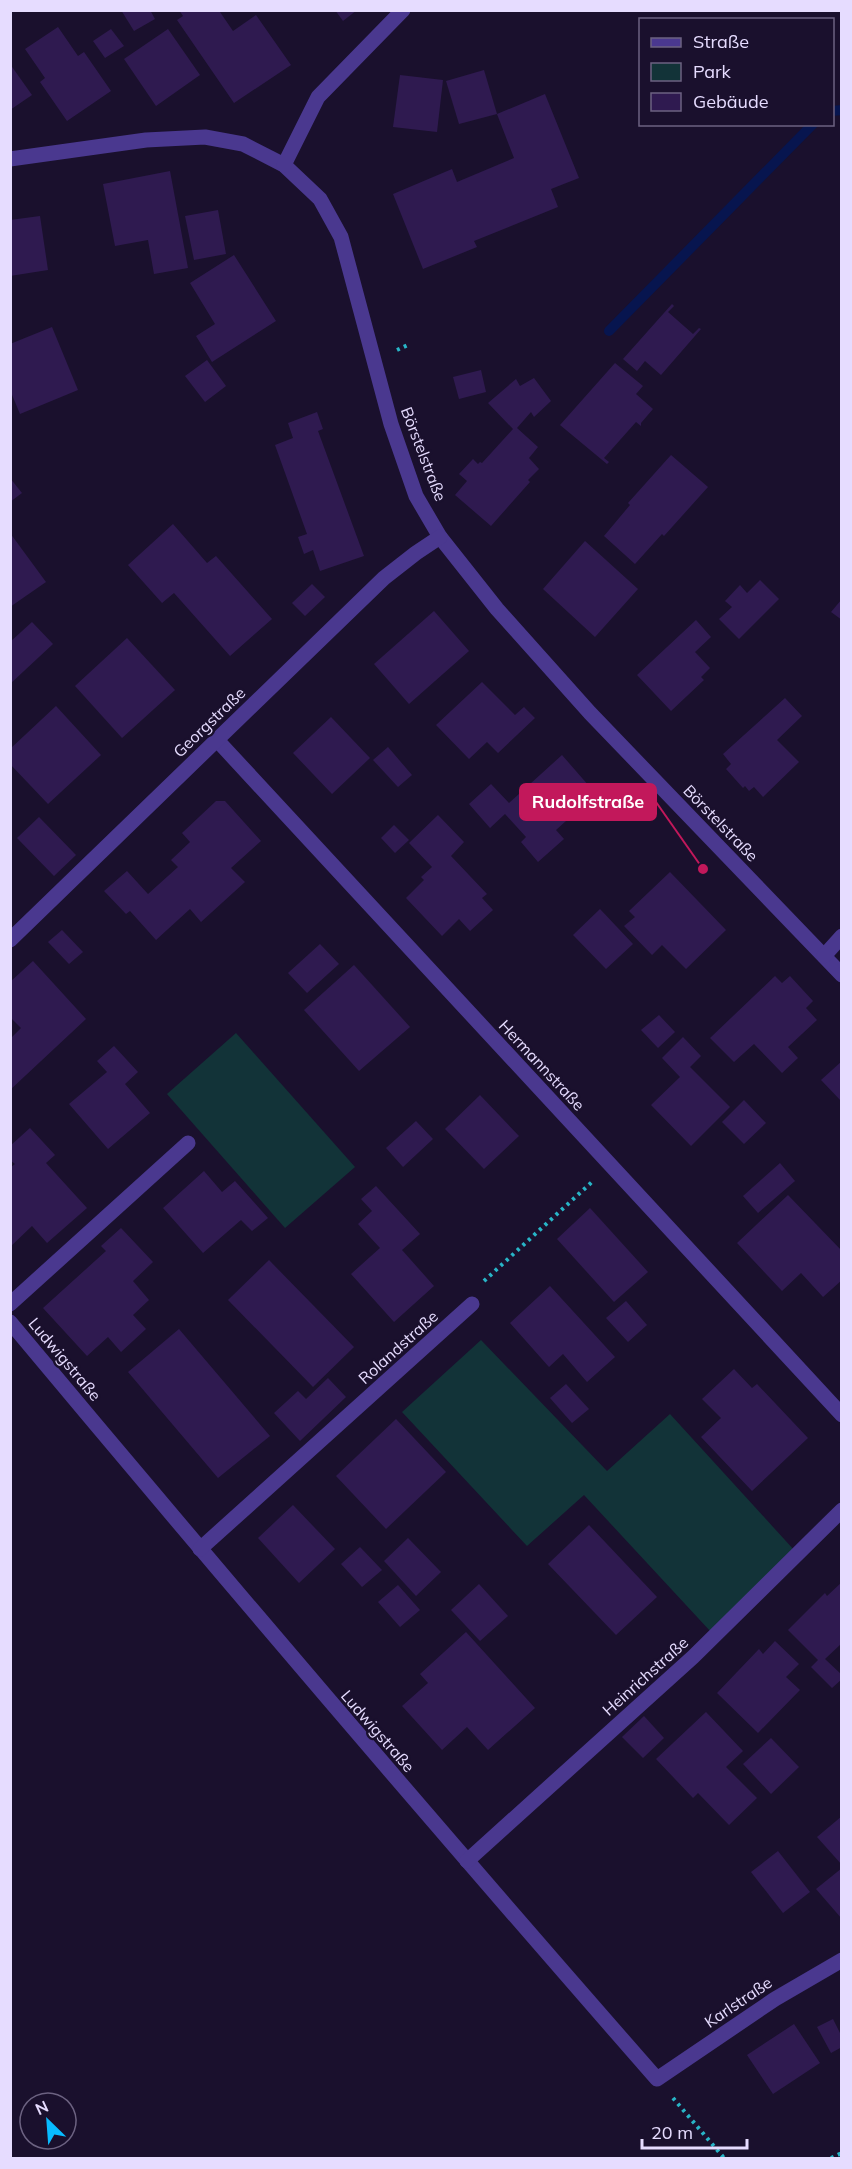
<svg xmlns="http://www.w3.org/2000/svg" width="852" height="2169" font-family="Mulish,sans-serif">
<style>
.green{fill:#123338}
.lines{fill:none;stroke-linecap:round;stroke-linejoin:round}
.stream{stroke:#07154f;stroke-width:10}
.building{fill:#2f1a50}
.path{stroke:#28b5c7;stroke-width:4;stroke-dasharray:3 4.5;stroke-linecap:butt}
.minor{stroke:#4a388f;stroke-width:15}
.labels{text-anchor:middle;stroke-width:5;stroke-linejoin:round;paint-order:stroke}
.street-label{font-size:16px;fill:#e6dcff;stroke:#1a102d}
.leader{fill:none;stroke:#c2185b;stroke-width:2}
.callout-dot{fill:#c2185b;stroke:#1a102d;stroke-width:2}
.callout{fill:#c2185b;stroke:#c2185b;stroke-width:2}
.callout-label{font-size:18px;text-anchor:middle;font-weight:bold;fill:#fff}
</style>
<rect width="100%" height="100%" fill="#1a102d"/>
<g class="green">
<polygon points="236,1033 355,1167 285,1228 167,1094"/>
<polygon points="481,1340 607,1471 670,1414 795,1551 711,1632 584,1495 527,1546 402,1412"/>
</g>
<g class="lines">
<g class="stream">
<polyline points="832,111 842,110"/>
<polyline points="609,331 813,124"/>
</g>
</g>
<g class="building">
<polygon points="121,10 150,10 155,19 134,31"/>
<polygon points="179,10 222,10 220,12 233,31 256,15 291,65 234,103 177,20 183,16"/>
<polygon points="335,10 357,10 343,21"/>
<polygon points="58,27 78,56 84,52 111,91 67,121 40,82 45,78 25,49"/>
<polygon points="111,29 124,46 105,58 93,41"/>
<polygon points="168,29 200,75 156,106 124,59"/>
<polygon points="10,64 32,95 10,110"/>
<polygon points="484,70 497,114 459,124 446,81"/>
<polygon points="400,75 443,80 437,132 393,127"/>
<polygon points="545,94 579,178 551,189 558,207 474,241 477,247 423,269 393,194 452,169 457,182 514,158 497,114"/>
<polygon points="170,171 188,268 154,274 148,240 115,246 103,184"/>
<polygon points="218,210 226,254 194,260 185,216"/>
<polygon points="40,216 48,270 10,276 10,220"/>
<polygon points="234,255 276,321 212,362 196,336 215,324 190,283"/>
<polygon points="672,304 674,306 668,312 693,334 699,328 701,329 661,375 645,361 637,371 623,359"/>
<polygon points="52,327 78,390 20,414 10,390 10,344"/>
<polygon points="207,360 226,386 205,402 185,376"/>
<polygon points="615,363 643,386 636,394 653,409 641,423 641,426 636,422 604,458 609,462 607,464 560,425"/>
<polygon points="481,370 486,392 459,399 453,377"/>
<polygon points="534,378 551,401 534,417 531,412 517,428 538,447 529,458 539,469 528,480 530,482 491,526 455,495 467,481 459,474 473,459 478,464 480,462 482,463 513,429 488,403 516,379 520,386"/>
<polygon points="317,412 323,429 318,431 364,556 320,571 313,550 304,554 298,537 307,534 275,445 293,438 288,423"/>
<polygon points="671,455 708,487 664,536 662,534 635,564 604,536 630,505 628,503"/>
<polygon points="10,478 22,493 10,502"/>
<polygon points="173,524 207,563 216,556 272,619 230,656 174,593 162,603 128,565"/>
<polygon points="10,533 46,582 10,607"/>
<polygon points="585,541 638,589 595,637 543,589"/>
<polygon points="760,580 779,599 739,639 719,619 732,607 725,601 740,585 747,593"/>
<polygon points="312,584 325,597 305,616 292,603"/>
<polygon points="842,599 842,620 831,612"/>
<polygon points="434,611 469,651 409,704 374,664"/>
<polygon points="696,620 711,637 695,652 710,668 701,677 704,680 671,711 637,675"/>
<polygon points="32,622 53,644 10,684 10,642"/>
<polygon points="127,638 175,690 122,738 75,686"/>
<polygon points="482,682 515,715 524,707 535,718 498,753 487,742 469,759 436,725"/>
<polygon points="785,698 802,716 777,740 799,762 763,797 754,787 749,791 745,786 743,788 726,769 731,764 723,754"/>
<polygon points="56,706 101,755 48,804 10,764 10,749"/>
<polygon points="331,717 370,758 332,794 293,753"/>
<polygon points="388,747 412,775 398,787 373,760"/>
<polygon points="562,755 596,794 556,830 564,839 538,862 521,842 526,837 505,814 490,828 469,804 491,784 509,803"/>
<polygon points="216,801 225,801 261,841 231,868 245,882 201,922 190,909 156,940 130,911 126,914 104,891 127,871 148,894 178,867 171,860 190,842 182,833"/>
<polygon points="438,815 464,842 451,856 487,894 482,898 493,910 470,931 459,919 442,936 406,898 424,880 421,877 432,867 409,843"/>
<polygon points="39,817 76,855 54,876 17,838"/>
<polygon points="394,825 409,840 395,853 381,838"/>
<polygon points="670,872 726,930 686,969 662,945 652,955 624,926 635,917 629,911"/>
<polygon points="600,909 633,944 606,969 573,935"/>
<polygon points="62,930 83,952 69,964 48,942"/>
<polygon points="320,944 339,964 307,993 288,973"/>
<polygon points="33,961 86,1019 10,1090 10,1039 21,1028 10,1017 10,982"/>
<polygon points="354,965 410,1027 359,1071 304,1010"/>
<polygon points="775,976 782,983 790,976 813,1001 806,1008 817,1020 788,1047 798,1058 782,1073 754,1044 734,1062 710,1038"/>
<polygon points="659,1015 675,1032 658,1048 641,1030"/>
<polygon points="683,1037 701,1056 690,1067 730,1107 691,1146 651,1105 680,1077 662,1058"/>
<polygon points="114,1046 138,1072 125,1084 150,1113 108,1149 69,1104 107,1072 97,1061"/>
<polygon points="842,1061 842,1102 821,1080"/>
<polygon points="480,1095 519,1136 484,1169 445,1129"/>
<polygon points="744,1100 766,1123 744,1144 722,1122"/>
<polygon points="416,1121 433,1139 403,1167 386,1148"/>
<polygon points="30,1128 55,1155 46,1163 87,1208 47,1243 32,1226 10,1247 10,1168 15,1164 10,1160 10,1146"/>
<polygon points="780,1163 795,1181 758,1213 743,1196"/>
<polygon points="204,1171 222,1192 235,1181 268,1218 252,1231 241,1220 203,1253 163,1208"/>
<polygon points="376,1186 420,1234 402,1250 434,1286 394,1322 351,1274 380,1248 358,1224 372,1211 361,1199"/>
<polygon points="788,1195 842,1251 842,1280 823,1297 801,1273 782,1291 737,1243"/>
<polygon points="590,1208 648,1272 614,1302 557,1239"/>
<polygon points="121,1228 153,1262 133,1281 149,1300 133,1315 146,1329 121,1352 108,1337 87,1356 43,1308 106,1251 101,1246"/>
<polygon points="269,1260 354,1347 313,1387 228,1300"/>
<polygon points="550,1286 615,1357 587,1382 563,1354 549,1367 510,1323"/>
<polygon points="626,1301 647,1325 628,1342 606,1318"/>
<polygon points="179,1329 270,1436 218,1478 128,1372"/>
<polygon points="734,1369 752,1388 757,1384 808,1438 752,1491 701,1437 721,1418 702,1399"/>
<polygon points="328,1378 346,1397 300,1441 274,1413 298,1391 306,1399"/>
<polygon points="566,1384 589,1409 572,1423 550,1398"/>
<polygon points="396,1419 446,1472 386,1529 336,1476"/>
<polygon points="293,1505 335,1549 299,1583 258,1538"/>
<polygon points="589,1525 657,1597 616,1635 548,1564"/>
<polygon points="408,1538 441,1572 416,1596 384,1561"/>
<polygon points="360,1547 382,1570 362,1587 341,1564"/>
<polygon points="842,1582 842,1643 825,1659 842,1675 842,1679 832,1688 811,1667 818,1660 788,1630 825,1593 827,1596"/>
<polygon points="479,1584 508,1616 480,1641 451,1610"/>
<polygon points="398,1585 420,1610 400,1627 378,1602"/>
<polygon points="466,1632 535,1708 488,1750 467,1727 442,1750 402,1706 428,1683 420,1674"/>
<polygon points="775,1641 799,1664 786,1677 800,1690 758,1733 717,1693 759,1649 763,1654"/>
<polygon points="706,1712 743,1751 726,1767 757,1798 729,1825 698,1793 693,1798 656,1759"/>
<polygon points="644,1716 664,1738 643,1758 622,1737"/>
<polygon points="771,1738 799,1767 771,1794 743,1764"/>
<polygon points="842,1816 842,1865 817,1837"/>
<polygon points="778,1851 810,1892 783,1913 751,1872"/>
<polygon points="842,1868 842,1919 816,1889"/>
<polygon points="833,2019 842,2037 842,2047 831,2053 817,2027"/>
<polygon points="794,2024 820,2063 773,2094 747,2055"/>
</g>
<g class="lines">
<g class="path">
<polyline points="397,350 410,344"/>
<polyline points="484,1281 593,1181"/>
<polyline points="673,2098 724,2158"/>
<polyline points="831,2158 842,2153"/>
</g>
<g class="minor">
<polyline points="10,159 146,140 205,137 243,144 284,165 320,199 341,237 391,424 416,496 440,537 497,609 590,713 842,975"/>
<polyline points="284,165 318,97 403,10"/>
<polyline points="217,740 842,1415"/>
<polyline points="10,940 384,578 416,553 440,537"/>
<polyline points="824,956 842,936"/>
<polyline points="10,1304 188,1143"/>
<path d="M10,1322c213,255 428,507 647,757l118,-80 67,-39"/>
<polyline points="200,1549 472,1304"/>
<polyline points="467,1861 693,1657 842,1510"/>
</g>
</g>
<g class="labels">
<g class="street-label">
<text transform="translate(424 454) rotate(69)" y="6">Börstelstraße</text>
<text transform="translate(209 722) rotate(-44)" y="6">Georgstraße</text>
<text transform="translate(721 823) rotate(46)" y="6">Börstelstraße</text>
<text transform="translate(542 1065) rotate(47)" y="6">Hermannstraße</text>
<text transform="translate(398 1347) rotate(-42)" y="6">Rolandstraße</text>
<text transform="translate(65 1359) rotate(50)" y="6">Ludwigstraße</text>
<text transform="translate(645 1676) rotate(-42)" y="6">Heinrichstraße</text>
<text transform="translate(378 1731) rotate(49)" y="6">Ludwigstraße</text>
<text transform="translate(738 2002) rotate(-34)" y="6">Karlstraße</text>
</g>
</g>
<path class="leader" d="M703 869L656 802"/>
<circle class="callout-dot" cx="703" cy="869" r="6"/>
<rect class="callout" x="520" y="784" width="136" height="36" rx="6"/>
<g class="callout-label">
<text x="588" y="808">Rudolfstraße</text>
</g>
<rect width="852" height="2169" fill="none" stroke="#e6dcff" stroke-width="24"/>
<rect x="639" y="18" width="195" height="108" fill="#1a102d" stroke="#6c6281" stroke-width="1.5"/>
<rect x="651" y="38" width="30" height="9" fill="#4a388f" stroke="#6c6281" stroke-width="1.5"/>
<text x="693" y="48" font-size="18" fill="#e6dcff">Straße</text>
<rect x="651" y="63" width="30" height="18" fill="#123338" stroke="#6c6281" stroke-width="1.5"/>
<text x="693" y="78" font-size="18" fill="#e6dcff">Park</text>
<rect x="651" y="93" width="30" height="18" fill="#2f1a50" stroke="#6c6281" stroke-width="1.5"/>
<text x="693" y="108" font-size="18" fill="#e6dcff">Gebäude</text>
<g transform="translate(48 2121) rotate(335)"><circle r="28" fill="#1a102d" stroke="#6c6281" stroke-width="1.5"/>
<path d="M0-4.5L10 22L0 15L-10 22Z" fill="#08bbff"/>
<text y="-9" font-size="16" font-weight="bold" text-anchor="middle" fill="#e6dcff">N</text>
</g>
<path d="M642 2139v9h105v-9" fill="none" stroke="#e6dcff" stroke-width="3"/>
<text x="651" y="2139" font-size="18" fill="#e6dcff" stroke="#1a102d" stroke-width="4.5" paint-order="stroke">20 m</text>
</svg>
